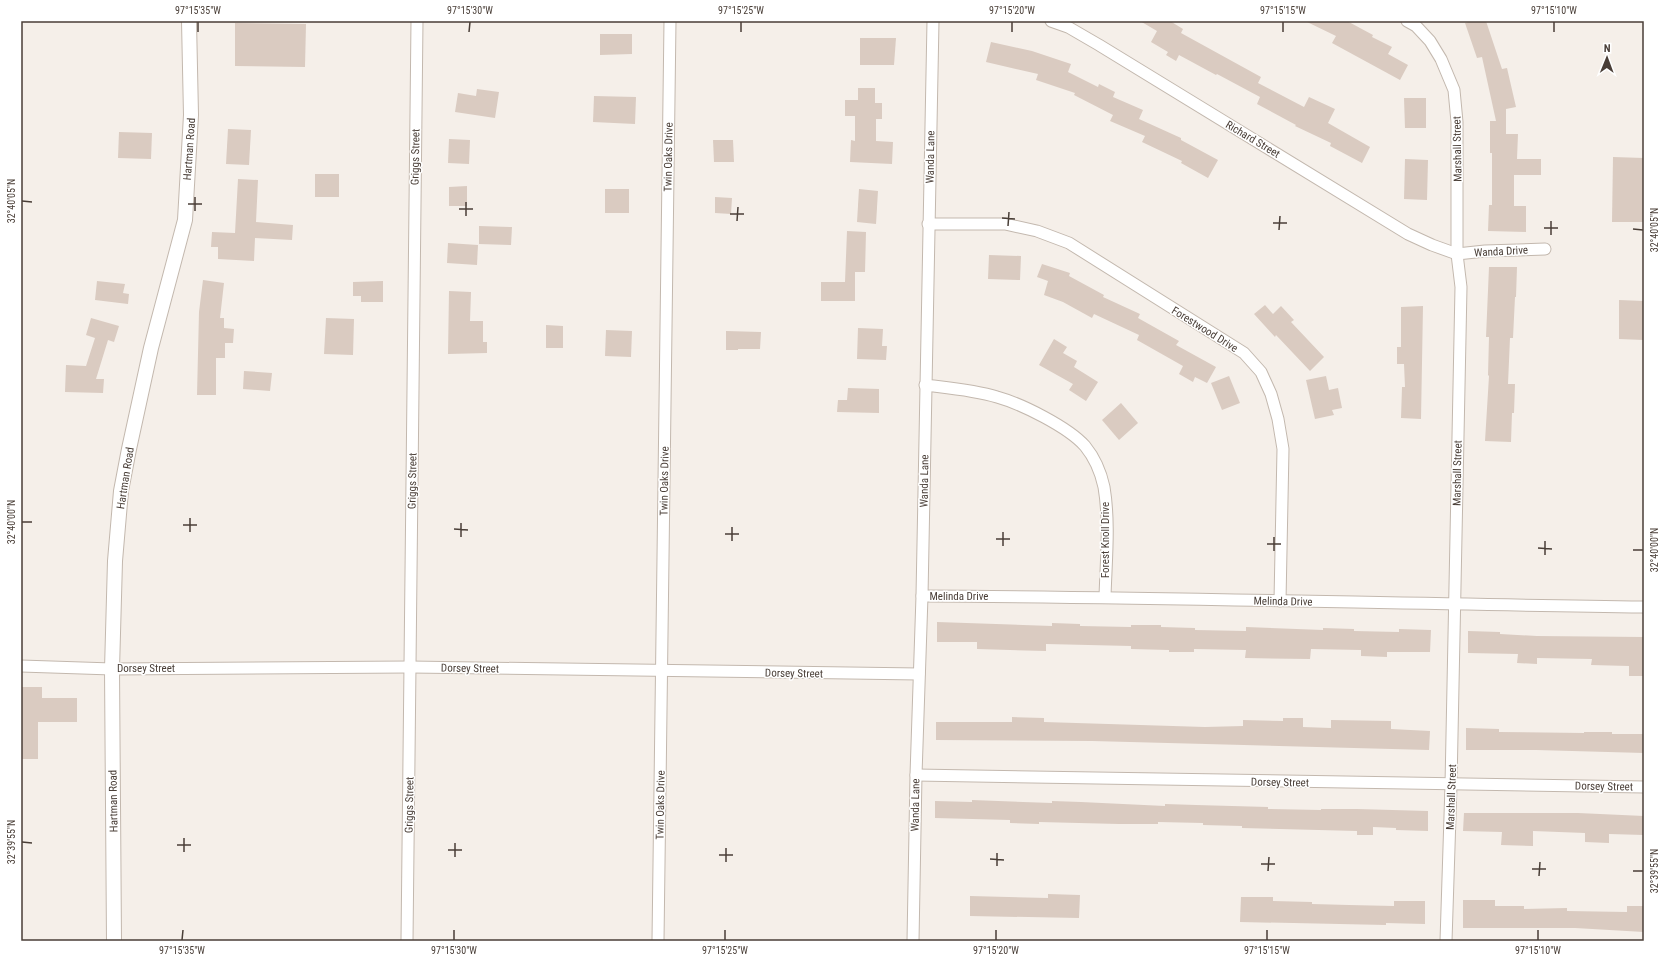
<svg xmlns="http://www.w3.org/2000/svg" width="1665" height="962" font-family="'Roboto Condensed',sans-serif">
<style>
.building{fill:#dacbc1}
.lines{fill:none;stroke-linecap:round;stroke-linejoin:round}
.minor-casing{stroke:#c3b8ae;stroke-width:13}
.tertiary-casing{stroke:#c3b8ae;stroke-width:16}
.minor{stroke:#fff;stroke-width:11}
.tertiary{stroke:#fff;stroke-width:14}
.ticks{fill:none;stroke:#493e37;stroke-width:1.5}
.labels{text-anchor:middle;stroke-width:3;stroke-linejoin:round;paint-order:stroke}
.street-label{font-size:11px;fill:#493e37;stroke:#fff}
.neatline{fill:none;stroke:#493e37;stroke-width:1.5}
.ticks-label{font-size:10px;text-anchor:middle;fill:#493e37}
</style>
<rect width="100%" height="100%" fill="#f5efe9"/>
<g class="building">
<polygon points="1140,21 1170,21 1183,29 1181,33 1261,77 1258,83 1304,107 1309,97 1335,109 1328,123 1370,147 1362,163 1330,146 1331,143 1295,126 1296,125 1257,104 1260,97 1217,74 1216,75 1179,55 1176,61 1166,55 1168,52 1151,42 1157,31"/>
<polygon points="1305,21 1347,21 1373,35 1372,37 1392,47 1388,54 1408,65 1400,80 1332,43 1336,36"/>
<polygon points="1472,21 1486,21 1502,69 1507,68 1516,107 1506,109 1506,134 1518,134 1517,159 1541,159 1541,175 1514,175 1514,206 1526,206 1526,232 1488,231 1489,205 1492,205 1492,153 1490,153 1490,121 1496,121 1482,57 1477,58 1465,23"/>
<polygon points="235,23 306,24 305,67 235,66"/>
<polygon points="600,34 632,34 632,54 600,55"/>
<polygon points="860,38 896,38 894,65 860,65"/>
<polygon points="991,42 1032,51 1071,64 1068,72 1098,87 1099,84 1115,92 1113,97 1143,110 1139,119 1181,138 1181,140 1218,160 1208,178 1181,163 1182,161 1142,142 1145,136 1110,121 1113,115 1074,95 1075,93 1036,80 1038,74 986,62"/>
<polygon points="858,88 875,88 875,103 882,103 882,119 876,119 876,141 893,142 892,164 850,162 851,140 855,141 855,116 845,116 845,100 858,100"/>
<polygon points="477,89 499,92 495,118 455,112 458,93 476,96"/>
<polygon points="594,96 636,97 635,124 593,122"/>
<polygon points="1404,98 1426,98 1426,128 1405,128"/>
<polygon points="228,129 251,130 249,165 226,164"/>
<polygon points="119,132 152,133 151,159 118,158"/>
<polygon points="449,139 470,140 469,164 448,163"/>
<polygon points="713,140 733,140 734,162 714,162"/>
<polygon points="1613,157 1644,158 1644,222 1612,222"/>
<polygon points="1405,159 1428,160 1427,200 1404,199"/>
<rect x="315" y="174" width="24" height="23"/>
<polygon points="238,179 258,180 256,222 293,225 292,240 255,238 254,261 218,259 218,247 211,247 212,232 235,233"/>
<polygon points="467,186 467,206 449,206 449,187"/>
<rect x="605" y="189" width="24" height="24"/>
<polygon points="859,189 878,191 876,224 857,222"/>
<polygon points="715,197 732,198 731,214 715,213"/>
<polygon points="479,226 512,227 511,245 479,244"/>
<polygon points="847,231 866,232 865,272 855,272 855,301 821,301 821,282 845,282"/>
<polygon points="448,243 478,245 477,265 447,263"/>
<polygon points="989,255 1021,256 1020,280 988,279"/>
<polygon points="1042,264 1070,273 1069,276 1104,295 1103,297 1140,314 1138,318 1179,341 1176,345 1216,367 1207,383 1195,377 1193,382 1179,374 1183,366 1137,340 1139,335 1094,314 1092,318 1063,302 1044,295 1048,281 1037,277"/>
<polygon points="1489,267 1517,267 1516,297 1515,297 1513,338 1510,338 1508,384 1515,384 1514,413 1512,413 1511,442 1485,441 1489,376 1488,375 1489,337 1486,337"/>
<polygon points="203,280 224,283 220,318 224,318 224,328 234,329 233,343 225,343 225,358 216,358 216,395 197,395 199,312"/>
<polygon points="97,281 125,284 123,293 129,294 128,304 95,300"/>
<polygon points="383,281 383,302 361,302 361,296 353,296 353,282"/>
<polygon points="449,291 471,292 470,321 483,321 483,342 487,342 487,353 448,354"/>
<polygon points="1619,300 1644,301 1644,340 1619,339"/>
<polygon points="1265,305 1273,314 1281,306 1294,320 1291,322 1324,357 1310,371 1276,335 1275,337 1254,314"/>
<polygon points="1423,306 1421,419 1401,418 1402,387 1405,387 1404,364 1397,364 1397,347 1401,347 1401,307"/>
<polygon points="91,318 119,326 114,342 108,340 96,379 104,379 103,393 65,392 66,365 86,366 95,338 86,335"/>
<polygon points="326,318 354,319 353,355 324,354"/>
<polygon points="546,325 563,326 563,348 546,348"/>
<polygon points="858,328 883,329 882,346 887,346 886,360 857,359"/>
<polygon points="606,330 632,331 631,357 605,356"/>
<polygon points="726,331 761,332 760,349 738,349 738,350 726,350"/>
<polygon points="1054,339 1067,347 1063,353 1077,361 1074,367 1098,382 1086,401 1069,390 1073,384 1039,365"/>
<polygon points="244,371 272,373 270,391 243,389"/>
<polygon points="1229,376 1240,403 1222,410 1211,383"/>
<polygon points="1326,376 1329,390 1338,388 1342,408 1332,410 1334,415 1315,419 1306,380"/>
<polygon points="848,388 879,389 879,413 837,412 838,400 847,400"/>
<polygon points="1121,403 1138,423 1119,440 1102,420"/>
<polygon points="937,622 1052,626 1052,623 1080,624 1080,626 1131,627 1131,625 1161,625 1161,627 1195,628 1195,630 1246,631 1246,627 1323,630 1323,628 1354,629 1354,631 1399,632 1399,629 1431,630 1430,652 1387,652 1387,657 1361,656 1361,650 1311,649 1310,659 1245,658 1246,650 1194,649 1194,652 1169,652 1169,650 1131,649 1131,646 1046,644 1046,651 977,649 977,642 937,642"/>
<polygon points="1468,631 1500,632 1500,634 1537,636 1644,637 1644,676 1629,676 1629,666 1591,665 1592,659 1537,658 1537,664 1517,663 1518,654 1468,653"/>
<polygon points="21,687 42,687 42,698 77,698 77,722 38,722 38,759 21,759"/>
<polygon points="1012,717 1044,718 1044,722 1205,727 1243,726 1243,720 1283,721 1283,718 1303,718 1303,727 1331,728 1331,720 1391,721 1391,729 1430,731 1429,750 1092,741 936,740 936,722 1012,722"/>
<polygon points="1466,728 1499,729 1499,732 1584,733 1584,732 1612,732 1612,734 1644,734 1644,753 1536,750 1466,750"/>
<polygon points="972,800 1052,803 1052,801 1081,802 1165,806 1165,804 1196,805 1268,807 1268,809 1321,810 1321,809 1357,809 1428,811 1428,831 1396,830 1396,828 1373,827 1373,835 1357,835 1357,831 1242,828 1242,826 1203,825 1203,823 1158,822 1158,824 1119,824 1039,822 1039,824 1010,823 1010,820 935,818 935,801 972,802"/>
<polygon points="1464,813 1578,813 1644,816 1644,835 1609,834 1609,843 1585,842 1585,833 1533,831 1533,846 1501,845 1502,832 1463,831"/>
<polygon points="1048,894 1080,895 1079,918 970,916 970,896 1048,898"/>
<polygon points="1241,897 1273,897 1273,901 1312,902 1312,904 1349,905 1394,906 1394,901 1425,901 1425,924 1386,923 1386,925 1240,922"/>
<polygon points="1463,900 1495,900 1495,906 1524,906 1524,909 1567,908 1567,911 1627,912 1627,906 1644,906 1644,932 1575,928 1463,928"/>
</g>
<g class="lines">
<g class="minor-casing">
<g id="minor">
<polyline points="1051,21 1068,27 1099,45 1408,234 1432,245 1457,254 1485,251 1545,249"/>
<polyline points="1407,21 1416,26 1430,41 1441,59 1454,90 1457,122 1457,254 1461,287 1451,785 1446,941"/>
<polyline points="928,224 1005,224 1037,231 1069,243 1244,353 1261,372 1271,394 1278,419 1283,449 1280,601"/>
<path d="M925,385c24,3 49,5 72,12 25,7 71,30 88,49 9,11 16,27 19,41 6,36 2,74 1,110"/>
<path d="M922,596c241,1 481,8 722,11"/>
<polyline points="21,666 112,669 410,667 919,674"/>
<polyline points="916,775 1644,787"/>
<polyline points="407,941 417,21"/>
<polyline points="658,941 670,21"/>
<polyline points="913,941 916,775 922,596 933,21"/>
</g>
</g>
<g class="tertiary-casing">
<polyline id="tertiary" points="114,941 112,669 115,561 121,491 129,449 151,348 185,220 191,115 189,21"/>
</g>
<use href="#minor" class="minor"/>
<use href="#tertiary" class="tertiary"/>
</g>
<path class="ticks" d="M198,32v-10M469,32l1,-10M741,32v-10M1012,32v-10M1283,32v-10M1554,32v-10M22,201l10,1M188,204h14M459,209h14M195,211v-14M730,214h14M466,216v-14M1002,218l13,1M737,221l1,-14M1273,223h14M1008,226l1,-14M1544,228h14M1633,229l10,1M1279,230l1,-14M1551,235v-14M22,522h10M183,525h14M454,529l14,1M190,532v-14M725,534h14M461,537v-14M996,539h14M732,541v-14M1267,544h14M1003,546v-14M1538,548l14,1M1633,550h10M1274,551v-14M1545,555v-14M22,842l10,1M177,845h14M448,850h14M184,852v-14M719,855h14M455,857v-14M990,859l14,1M726,862v-14M1261,864h14M997,866v-13M1532,869h14M1268,871l1,-14M1633,871h10M1539,876l1,-14M182,940l1,-10M454,940v-10M725,940v-10M996,940v-10M1267,940v-10M1538,940v-10"/>
<g class="labels">
<g class="street-label">
<text transform="translate(1253 139) rotate(31)" y="4">Richard Street</text>
<text transform="translate(189 149) rotate(-86)" y="4">Hartman Road</text>
<text transform="translate(1457 149) rotate(-91)" y="4">Marshall Street</text>
<text transform="translate(415 157) rotate(-89)" y="4">Griggs Street</text>
<text transform="translate(668 157) rotate(-89)" y="4">Twin Oaks Drive</text>
<text transform="translate(930 157) rotate(-89)" y="4">Wanda Lane</text>
<text transform="translate(1501 251) rotate(-3)" y="4">Wanda Drive</text>
<text transform="translate(1205 329) rotate(32)" y="4">Forestwood Drive</text>
<text transform="translate(1457 473) rotate(-89)" y="4">Marshall Street</text>
<text transform="translate(125 478) rotate(-81)" y="4">Hartman Road</text>
<text transform="translate(412 481) rotate(-89)" y="4">Griggs Street</text>
<text transform="translate(664 481) rotate(-89)" y="4">Twin Oaks Drive</text>
<text transform="translate(924 481) rotate(-89)" y="4">Wanda Lane</text>
<text transform="translate(1105 540) rotate(-90)" y="4">Forest Knoll Drive</text>
<text x="959" y="600">Melinda Drive</text>
<text transform="translate(1283 601) rotate(1)" y="4">Melinda Drive</text>
<text x="146" y="672">Dorsey Street</text>
<text transform="translate(470 668) rotate(1)" y="4">Dorsey Street</text>
<text transform="translate(794 673) rotate(1)" y="4">Dorsey Street</text>
<text transform="translate(1280 782) rotate(1)" y="4">Dorsey Street</text>
<text transform="translate(1604 786) rotate(1)" y="4">Dorsey Street</text>
<text transform="translate(1451 797) rotate(-88)" y="4">Marshall Street</text>
<text transform="translate(113 801) rotate(-91)" y="4">Hartman Road</text>
<text transform="translate(409 805) rotate(-89)" y="4">Griggs Street</text>
<text transform="translate(660 805) rotate(-89)" y="4">Twin Oaks Drive</text>
<text transform="translate(915 805) rotate(-89)" y="4">Wanda Lane</text>
</g>
</g>
<rect width="1665" height="962" fill="none" stroke="#ffffff" stroke-width="44"/>
<g transform="translate(1607 58) rotate(1)" stroke="#ffffff" stroke-width="3" paint-order="stroke">
<path d="M0-3L7 15L0 10L-7 15Z" fill="#493e37"/>
<text y="-6" font-size="11" font-weight="bold" text-anchor="middle" fill="#493e37">N</text>
</g>
<rect x="22" y="22" width="1621" height="918" class="neatline"/>
<g class="ticks-label">
<text x="198" y="14">97°15'35"W</text>
<text x="470" y="14">97°15'30"W</text>
<text x="741" y="14">97°15'25"W</text>
<text x="1012" y="14">97°15'20"W</text>
<text x="1283" y="14">97°15'15"W</text>
<text x="1554" y="14">97°15'10"W</text>
<text transform="translate(11 201) rotate(-90)" y="4">32°40'05"N</text>
<text transform="translate(1654 230) rotate(-90)" y="4">32°40'05"N</text>
<text transform="translate(11 522) rotate(-90)" y="4">32°40'00"N</text>
<text transform="translate(1654 550) rotate(-90)" y="4">32°40'00"N</text>
<text transform="translate(11 842) rotate(-90)" y="4">32°39'55"N</text>
<text transform="translate(1654 871) rotate(-90)" y="4">32°39'55"N</text>
<text x="182" y="954">97°15'35"W</text>
<text x="454" y="954">97°15'30"W</text>
<text x="725" y="954">97°15'25"W</text>
<text x="996" y="954">97°15'20"W</text>
<text x="1267" y="954">97°15'15"W</text>
<text x="1538" y="954">97°15'10"W</text>
</g>
</svg>
